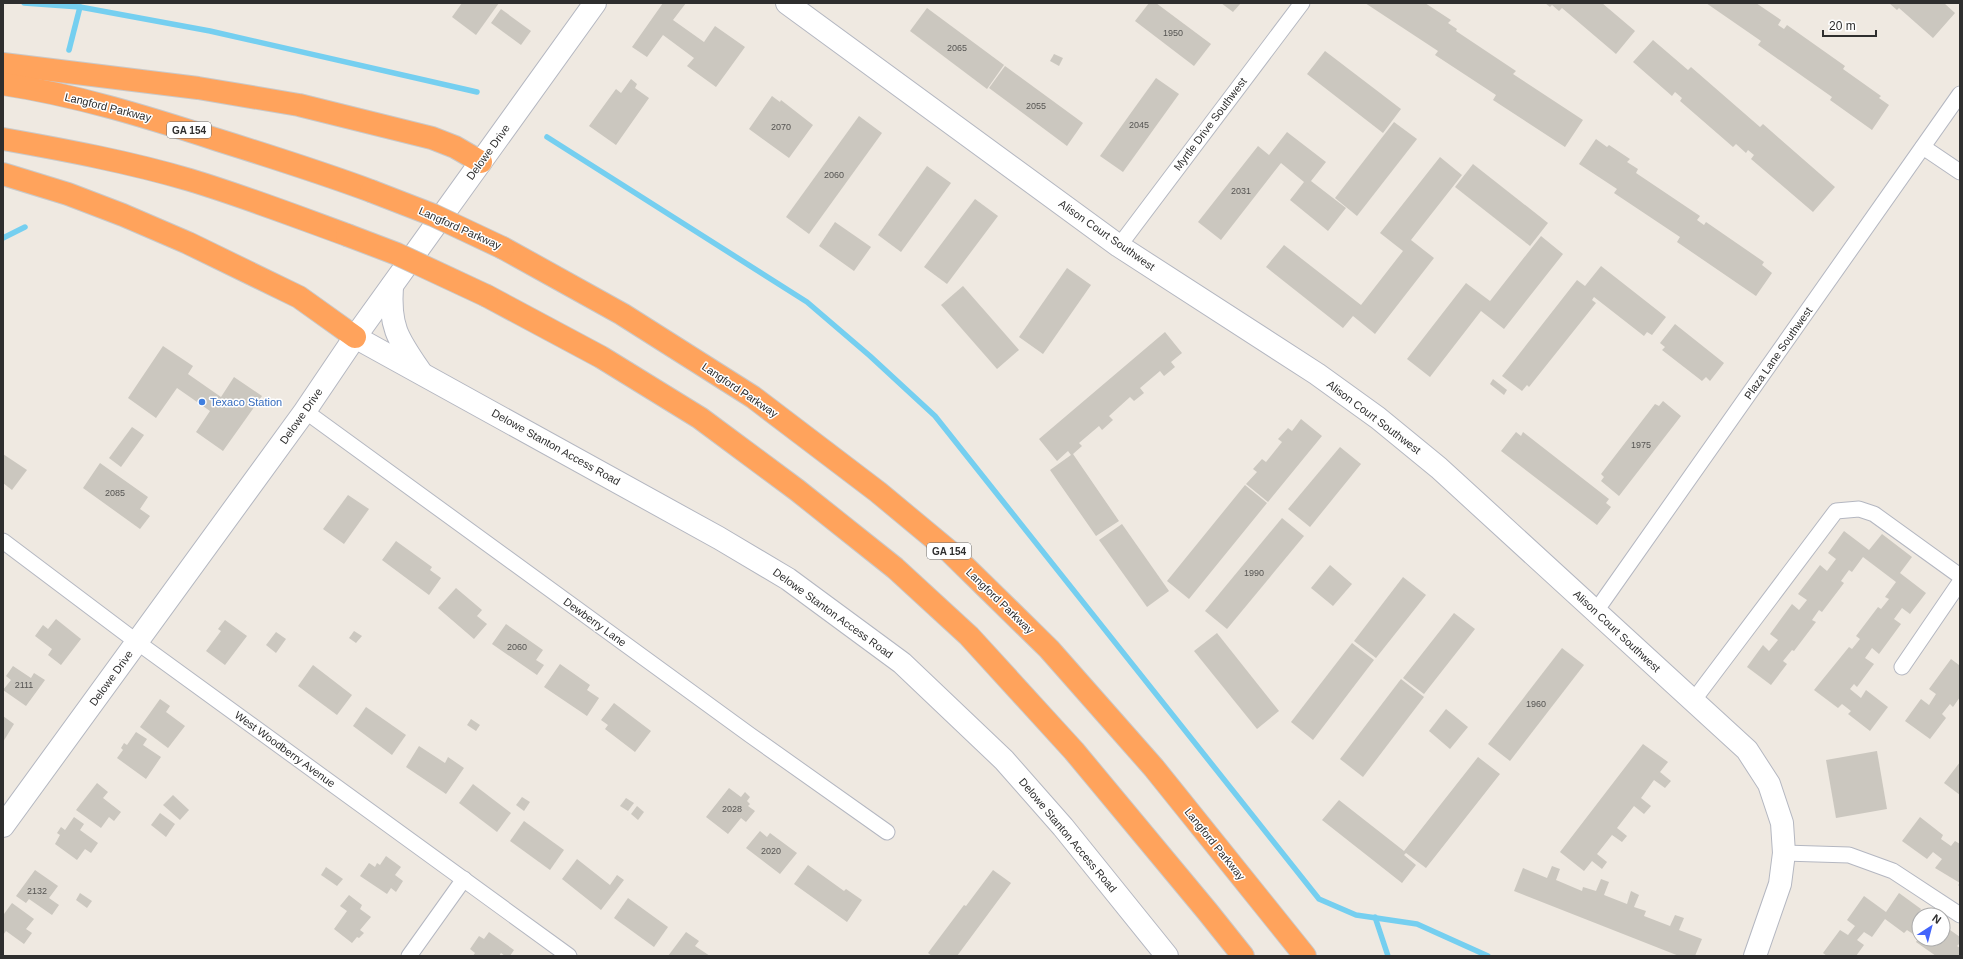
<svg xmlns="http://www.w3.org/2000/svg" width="1963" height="959" font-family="Helvetica,sans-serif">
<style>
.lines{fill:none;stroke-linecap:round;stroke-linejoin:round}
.stream{stroke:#75cff0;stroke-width:5.5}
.building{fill:#cbc7bf}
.street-casing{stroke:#b4b7c1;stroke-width:17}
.secondary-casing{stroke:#b4b7c1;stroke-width:24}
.highway-casing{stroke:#c9c9c9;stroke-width:24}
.street{stroke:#fff;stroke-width:15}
.secondary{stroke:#fff;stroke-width:22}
.highway{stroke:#ffa35c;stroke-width:22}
.highway-bridge-casing{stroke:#c9c9c9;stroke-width:24;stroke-linecap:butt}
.highway-bridge{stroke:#ffa35c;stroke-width:22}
.shop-dot{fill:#3f7fe0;stroke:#fff;stroke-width:1.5}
.labels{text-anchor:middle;stroke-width:3;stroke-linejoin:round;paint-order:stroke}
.number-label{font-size:9px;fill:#555452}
.shield{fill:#fff;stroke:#6d6d6d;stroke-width:1}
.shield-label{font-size:10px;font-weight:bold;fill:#2e2e2e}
.street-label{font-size:11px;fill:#2e2e2e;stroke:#fff}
.shop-label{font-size:11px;fill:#366cbe;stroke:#fff;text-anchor:start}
</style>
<rect width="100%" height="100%" fill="#efe9e1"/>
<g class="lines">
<g class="stream">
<polyline points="24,3 80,7 210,31 477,92"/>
<polyline points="69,50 80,7"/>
<polyline points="547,137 807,302 870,356 935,416 1319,899 1356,915 1417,924 1488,956"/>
<polyline points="3,238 25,227"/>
<polyline points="1375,917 1388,956"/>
</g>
</g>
<g class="building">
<polygon points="462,3 499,3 476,35 452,17"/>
<polygon points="663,3 686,3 673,20 704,42 715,26 745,47 716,87 687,66 694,58 663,35 647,57 632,47"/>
<polygon points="1149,3 1156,3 1211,44 1194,66 1135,21"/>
<polygon points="1221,3 1241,3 1233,12"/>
<polygon points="1365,3 1425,3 1451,20 1448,23 1457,29 1456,31 1516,71 1513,74 1583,120 1565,147 1493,100 1496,95 1435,55 1438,51"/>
<polygon points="1545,3 1602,3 1635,31 1616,54 1562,8 1559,11 1552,5 1550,7"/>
<polygon points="1706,3 1756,3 1781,20 1778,25 1784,29 1787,25 1845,66 1843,69 1881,96 1879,98 1889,105 1872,130 1830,100 1832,97 1758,45 1761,41"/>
<polygon points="1889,3 1944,3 1955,13 1933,38 1899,8 1897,10"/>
<polygon points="927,8 1004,65 987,89 910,31"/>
<polygon points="501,9 531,31 521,45 491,23"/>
<polygon points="1653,40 1688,70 1691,67 1760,127 1763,124 1835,187 1813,212 1751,159 1754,155 1748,150 1746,153 1736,144 1733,147 1680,101 1682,98 1675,92 1672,96 1633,62"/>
<polygon points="1325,51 1401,109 1383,133 1307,74"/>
<polygon points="1054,54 1063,58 1059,66 1050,61"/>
<polygon points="1005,66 1083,123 1067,146 989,88"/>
<polygon points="1156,78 1179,94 1123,172 1100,156"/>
<polygon points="631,79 637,84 635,88 649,98 616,145 589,126 616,89 621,93"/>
<polygon points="772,96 780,102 781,100 813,125 789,158 749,129"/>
<polygon points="859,116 882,133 809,234 786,217"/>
<polygon points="1394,122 1417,139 1357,216 1335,198"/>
<polygon points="1287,132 1326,162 1311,181 1346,208 1328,231 1290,200 1304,182 1281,163 1221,240 1198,222 1258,146 1269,155"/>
<polygon points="1596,139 1607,147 1609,145 1630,159 1627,162 1638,169 1636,173 1700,216 1697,220 1704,225 1706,222 1764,262 1762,265 1772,273 1756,296 1677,242 1680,237 1614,193 1617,189 1579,164"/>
<polygon points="1440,157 1462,175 1411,240 1434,258 1375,334 1353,316 1343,328 1266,267 1284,245 1361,305 1403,251 1380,233"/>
<polygon points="1473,164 1548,223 1530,246 1455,187"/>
<polygon points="927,166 951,183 901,252 878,235"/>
<polygon points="975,199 998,216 947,284 924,267"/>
<polygon points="835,222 871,247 854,271 819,246"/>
<polygon points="1541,236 1563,254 1504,329 1481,311 1430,377 1407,359 1466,283 1490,301"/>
<polygon points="1601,266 1666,317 1652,335 1647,332 1644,336 1594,297 1592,300 1596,303 1529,387 1527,385 1522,391 1502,376 1577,280 1585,286"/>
<polygon points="1067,268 1091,285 1043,354 1019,337"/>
<polygon points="963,286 1019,350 997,369 941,305"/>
<polygon points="1675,324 1724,363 1710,381 1706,377 1702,381 1662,350 1665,347 1660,343"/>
<polygon points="1165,332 1182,353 1171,362 1175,367 1164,376 1160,371 1140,388 1144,393 1134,401 1130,397 1109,416 1113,420 1102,430 1099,426 1079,443 1082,446 1073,454 1119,521 1096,536 1050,470 1071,455 1068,451 1057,461 1039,439"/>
<polygon points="163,346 193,366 188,374 221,397 234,377 262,396 223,451 196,432 210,411 177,388 156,418 128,398"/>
<polygon points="1493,379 1507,390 1504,395 1490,384"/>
<polygon points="1663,401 1681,416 1619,496 1601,481 1604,477 1601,474 1655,404 1659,406"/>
<polygon points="1301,419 1322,436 1268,502 1246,484 1257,472 1253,469 1262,459 1266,462 1282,442 1278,439 1288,428 1292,431"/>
<polygon points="132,427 144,435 121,467 109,458"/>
<polygon points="1516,432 1521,436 1523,432 1609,499 1606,503 1611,507 1597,525 1501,451"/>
<polygon points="1340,447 1361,464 1310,527 1288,509"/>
<polygon points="3,454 27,470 12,490 3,483"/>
<polygon points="100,463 148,497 140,509 150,516 140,529 83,488"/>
<polygon points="1245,485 1267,503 1189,599 1167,581"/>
<polygon points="348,495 369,509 344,544 323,529"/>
<polygon points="1282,518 1304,536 1227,629 1205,611"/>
<polygon points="1122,524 1169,591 1147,607 1099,540"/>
<polygon points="1844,531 1869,550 1882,534 1912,557 1900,573 1926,593 1910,614 1902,608 1894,619 1901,624 1879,654 1872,648 1865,658 1874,664 1857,687 1854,684 1850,689 1861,698 1866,690 1888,707 1870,731 1848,714 1851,711 1842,704 1838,708 1814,690 1849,647 1852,649 1860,639 1856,636 1878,607 1881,609 1889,599 1885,597 1896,582 1863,557 1852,572 1849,570 1841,581 1844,583 1822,612 1819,610 1812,620 1816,622 1794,651 1792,650 1783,661 1787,664 1771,685 1747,667 1763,645 1769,651 1778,640 1770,634 1792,604 1799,610 1807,600 1798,594 1820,565 1827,571 1836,559 1828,553"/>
<polygon points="396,541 432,567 430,570 441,578 429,595 382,560"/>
<polygon points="1330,565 1352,584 1333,606 1311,588"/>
<polygon points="1403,577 1426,595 1376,658 1354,641"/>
<polygon points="456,588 482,610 477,616 487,624 474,639 438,608"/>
<polygon points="1454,613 1475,629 1424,694 1403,678"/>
<polygon points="56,619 81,639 61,665 48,655 52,649 35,636 43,625 48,629"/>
<polygon points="225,620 247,636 225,665 206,651 221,631 218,629"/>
<polygon points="506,624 543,650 536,660 544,665 537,675 492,644"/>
<polygon points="354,631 362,636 356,643 349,638"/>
<polygon points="276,632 286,639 276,653 266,645"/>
<polygon points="1217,633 1279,711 1257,729 1194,651"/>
<polygon points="1352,643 1374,660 1313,740 1291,722"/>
<polygon points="1562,648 1584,665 1510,761 1488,744"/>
<polygon points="1951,659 1959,665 1960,663 1960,697 1953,707 1950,704 1942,714 1946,718 1930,739 1905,721 1921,699 1929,705 1936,694 1929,689"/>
<polygon points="560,664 590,685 587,690 599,698 587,716 544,687"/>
<polygon points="313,665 352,695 337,715 298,686"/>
<polygon points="13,666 31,678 34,673 45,680 26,706 3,690 11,680 6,676"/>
<polygon points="1401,679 1424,697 1363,777 1340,759"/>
<polygon points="160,699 170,706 166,712 185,726 168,748 140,727"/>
<polygon points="614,703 651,731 635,752 605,729 608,725 601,720"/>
<polygon points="366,707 406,735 392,755 353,726"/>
<polygon points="1446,709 1468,727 1450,749 1429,731"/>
<polygon points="3,716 14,724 3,742"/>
<polygon points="471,719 480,725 476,731 467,725"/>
<polygon points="136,732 147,739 143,745 161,757 146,779 117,758 123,750 121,748 124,743 127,745"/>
<polygon points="1643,744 1668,762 1660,772 1671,781 1665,788 1654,780 1641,798 1651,806 1644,814 1634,806 1617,828 1627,836 1622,842 1612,835 1597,854 1607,862 1602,869 1592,861 1584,871 1560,852"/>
<polygon points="419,746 445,763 448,757 464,768 446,794 406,767"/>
<polygon points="1877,751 1887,809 1836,818 1826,760"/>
<polygon points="1478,757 1500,774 1426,868 1406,853 1404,855 1416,865 1402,883 1322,820 1339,800 1404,851"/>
<polygon points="1960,762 1960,795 1944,783"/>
<polygon points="97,783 108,792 103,798 121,812 114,821 109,817 101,828 76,810"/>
<polygon points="473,784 511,813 497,832 459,803"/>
<polygon points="729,788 741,797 745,792 750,797 747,801 750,804 748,806 755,811 746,822 741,818 728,834 706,817"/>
<polygon points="173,795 189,810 180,820 163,805"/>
<polygon points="522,797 530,802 524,811 516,805"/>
<polygon points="626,798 634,803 628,811 620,806"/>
<polygon points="637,806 644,812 638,820 631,814"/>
<polygon points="160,813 175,824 166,837 151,825"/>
<polygon points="74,817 84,824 80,830 98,843 91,853 85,849 77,860 55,844 60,835 57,833 61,827 65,830"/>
<polygon points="1920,817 1943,835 1941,839 1951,846 1955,841 1960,844 1960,887 1958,885 1960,883 1935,868 1942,859 1933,852 1927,859 1902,841"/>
<polygon points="524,821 564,850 550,870 510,841"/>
<polygon points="760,831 767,837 770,833 797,853 780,874 746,848"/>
<polygon points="386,856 401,867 395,875 403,881 396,892 391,888 387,894 360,876 369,863 375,867 377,863 380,865"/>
<polygon points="577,859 610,885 617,875 624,880 601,910 562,879"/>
<polygon points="808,865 844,891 846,889 862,900 847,922 794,884"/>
<polygon points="1552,866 1560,869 1556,880 1582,891 1583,887 1596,891 1601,879 1609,882 1604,895 1627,904 1631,891 1639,895 1634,907 1646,911 1644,916 1670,926 1675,915 1684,918 1679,930 1702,939 1695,956 1679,956 1514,891 1523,868 1547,878"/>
<polygon points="326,867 343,879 337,886 321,875"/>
<polygon points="35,870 58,886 49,898 59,905 52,915 29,899 26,903 16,896"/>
<polygon points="993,870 1011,883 957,956 932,956 928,953 964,905 966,906"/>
<polygon points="80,893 92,901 87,908 76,900"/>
<polygon points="1899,893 1921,909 1916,917 1919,919 1919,938 1907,930 1904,933 1885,919 1872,937 1864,932 1857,940 1864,945 1856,956 1827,956 1823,953 1840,930 1848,935 1855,926 1847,920 1864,896 1886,912"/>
<polygon points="349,895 362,905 360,909 371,917 360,930 364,933 359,938 357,937 352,943 334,929 347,911 340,906"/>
<polygon points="628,898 668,927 654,947 614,918"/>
<polygon points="12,903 34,919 26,929 32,933 24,944 6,931 3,935 3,913 4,914"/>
<polygon points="1943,925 1960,937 1960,943 1957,946 1960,948 1960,956 1936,956 1916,942 1918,939 1943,939"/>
<polygon points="489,932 514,950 510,956 505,956 501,953 499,956 473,956 475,953 470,949 479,936 484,939"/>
<polygon points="686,932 699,941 695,946 710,956 668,956"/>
</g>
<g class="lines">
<g class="street-casing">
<g id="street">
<polyline points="1923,147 1960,172"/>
<polyline points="1119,246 1302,3"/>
<polyline points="305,411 750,735 887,832"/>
<polyline points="3,541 137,642 569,956"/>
<polyline points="1596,611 1960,94"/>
<polyline points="1902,667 1960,582"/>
<polyline points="1693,701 1836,511 1859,509 1874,514 1960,576"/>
<polyline points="1784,853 1849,855 1893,871 1960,915"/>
<polyline points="409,956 464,879"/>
</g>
</g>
<g class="secondary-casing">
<g id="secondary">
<polyline points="787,3 1119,246 1317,374 1378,418 1439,468 1747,750 1769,784 1782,823 1784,853 1780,884 1755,956"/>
<path d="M392,286c-3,41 6,53 28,85"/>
<polyline points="355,337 719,538 788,579 902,663 1004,760 1063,827 1167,956"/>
<polyline points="3,826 305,411 355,337 595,3"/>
</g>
</g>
<g class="highway-casing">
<g id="highway">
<polyline points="3,64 198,88 299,105 432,138 455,147 481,162"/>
<path d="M3,84c73,11 144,33 215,56 51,16 102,32 153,51"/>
<path d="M3,139c62,11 126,23 187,41 53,16 105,36 157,55"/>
<polyline points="3,174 68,194 123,215 188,243 299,297 355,337"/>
<polyline points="503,248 622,314 753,397 878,492 949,551 1049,649 1154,768 1305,956"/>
<polyline points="487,296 601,357 700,418 797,490 895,568 969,636 1074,751 1207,911 1243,956"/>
</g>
</g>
<use href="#street" class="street"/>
<use href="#secondary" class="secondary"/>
<use href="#highway" class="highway"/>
<g class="highway-bridge-casing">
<g id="highway-bridge">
<polyline points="371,191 433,215 503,248"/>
<polyline points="347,235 397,254 487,296"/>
</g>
</g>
<use href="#highway-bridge" class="highway-bridge"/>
</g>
<circle class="shop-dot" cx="202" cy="402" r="4"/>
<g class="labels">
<g class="number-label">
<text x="1173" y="36">1950</text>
<text x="957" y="51">2065</text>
<text x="1036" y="109">2055</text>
<text x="1139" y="128">2045</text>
<text x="781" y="130">2070</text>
<text x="834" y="178">2060</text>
<text x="1241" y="194">2031</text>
<text x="1641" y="448">1975</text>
<text x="115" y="496">2085</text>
<text x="1254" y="576">1990</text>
<text x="517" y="650">2060</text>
<text x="24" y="688">2111</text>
<text x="1536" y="707">1960</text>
<text x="732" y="812">2028</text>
<text x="771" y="854">2020</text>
<text x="37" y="894">2132</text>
</g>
<g class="shield">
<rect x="167" y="122" width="44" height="16" rx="3"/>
<rect x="927" y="543" width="44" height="16" rx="3"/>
</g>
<g class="shield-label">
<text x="189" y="134">GA 154</text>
<text x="949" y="555">GA 154</text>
</g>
<g class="street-label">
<text transform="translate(108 107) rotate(14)" y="4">Langford Parkway</text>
<text transform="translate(1210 124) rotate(-53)" y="4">Myrtle Drive Southwest</text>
<text transform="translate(488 152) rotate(-54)" y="4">Delowe Drive</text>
<text transform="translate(460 228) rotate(24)" y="4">Langford Parkway</text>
<text transform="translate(1107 235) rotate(35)" y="4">Alison Court Southwest</text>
<text transform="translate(1778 353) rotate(-55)" y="4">Plaza Lane Southwest</text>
<text transform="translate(740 390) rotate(34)" y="4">Langford Parkway</text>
<text transform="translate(301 416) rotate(-55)" y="4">Delowe Drive</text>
<text transform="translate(1374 417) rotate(37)" y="4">Alison Court Southwest</text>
<text transform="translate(556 447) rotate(29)" y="4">Delowe Stanton Access Road</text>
<text transform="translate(1000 601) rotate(44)" y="4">Langford Parkway</text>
<text transform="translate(833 613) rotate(36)" y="4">Delowe Stanton Access Road</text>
<text transform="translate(595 622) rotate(36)" y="4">Dewberry Lane</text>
<text transform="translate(1617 631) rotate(43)" y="4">Alison Court Southwest</text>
<text transform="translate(111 678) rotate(-54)" y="4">Delowe Drive</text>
<text transform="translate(285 749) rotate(36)" y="4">West Woodberry Avenue</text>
<text transform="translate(1068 835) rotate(50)" y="4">Delowe Stanton Access Road</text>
<text transform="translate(1215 844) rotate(51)" y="4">Langford Parkway</text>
</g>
<g class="shop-label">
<text x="210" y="406">Texaco Station</text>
</g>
</g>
<rect width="1963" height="959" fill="none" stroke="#2e2e2e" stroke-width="8"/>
<g transform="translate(1931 927) rotate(36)"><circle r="19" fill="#ffffff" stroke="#ababab"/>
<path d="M0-3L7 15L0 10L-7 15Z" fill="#4264fb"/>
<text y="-6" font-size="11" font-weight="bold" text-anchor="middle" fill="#2e2e2e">N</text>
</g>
<path d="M1823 30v6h53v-6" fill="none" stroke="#2e2e2e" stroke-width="2"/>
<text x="1829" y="30" font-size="12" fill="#2e2e2e" stroke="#ffffff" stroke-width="3" paint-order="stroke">20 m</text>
</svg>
